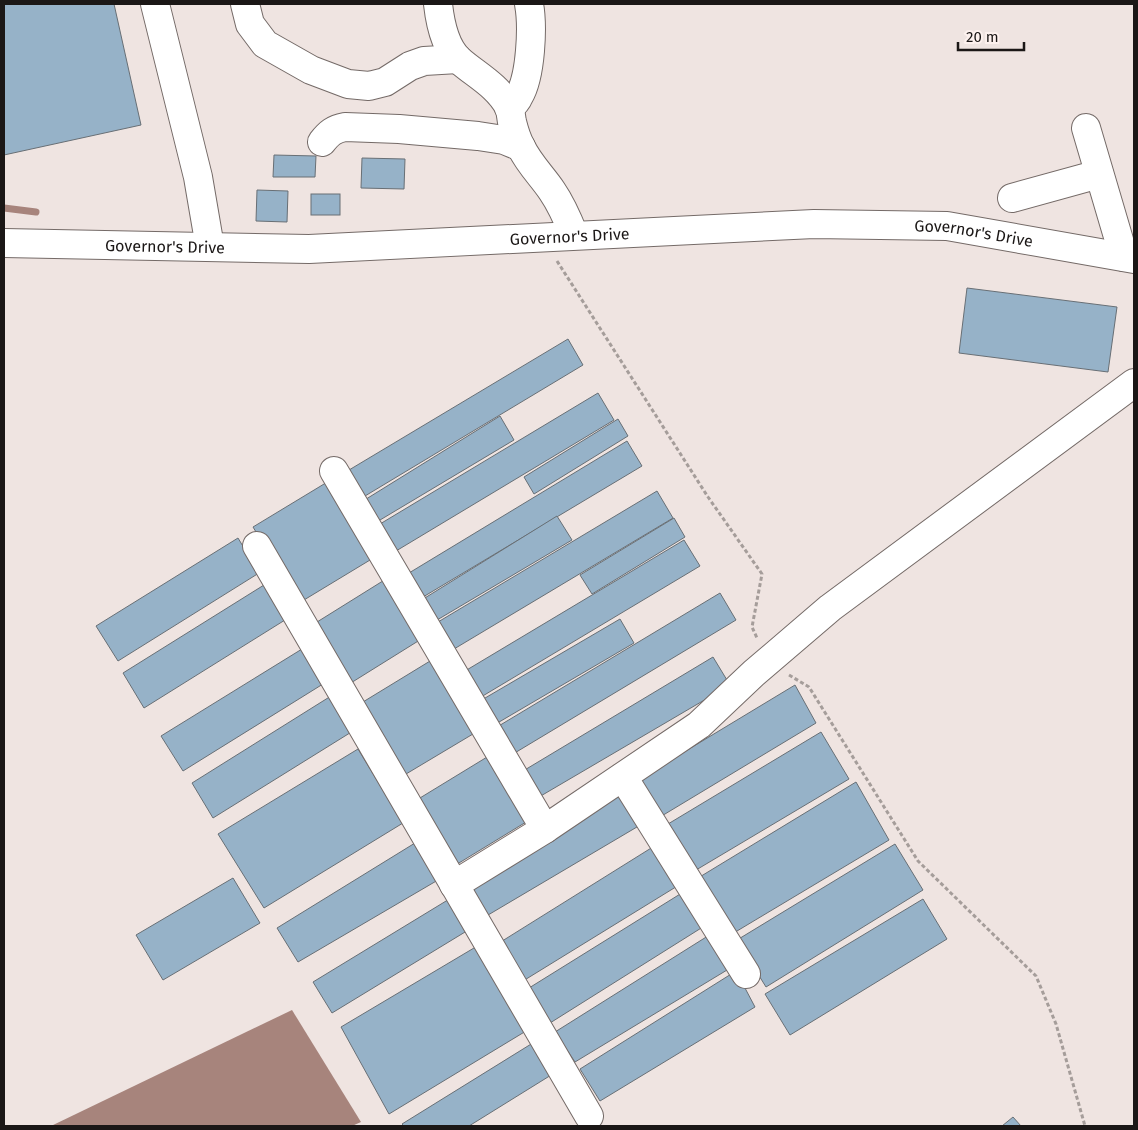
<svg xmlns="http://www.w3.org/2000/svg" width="1138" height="1130" font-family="'Fira Sans',sans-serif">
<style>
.water{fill:#a7847c}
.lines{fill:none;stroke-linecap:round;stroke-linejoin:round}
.stream{stroke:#a7847c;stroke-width:7}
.building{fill:#96b2c8;stroke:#686f75}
.minor-casing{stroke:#746a67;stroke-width:30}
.major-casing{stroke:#746a67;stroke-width:30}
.path{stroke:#a59d9a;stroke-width:3;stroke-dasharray:4 2.5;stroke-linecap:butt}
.minor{stroke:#fff;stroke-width:28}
.major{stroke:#fff;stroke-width:28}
.labels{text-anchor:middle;stroke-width:5;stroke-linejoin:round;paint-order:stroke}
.street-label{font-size:16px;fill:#1b1716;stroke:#fdf1ee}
</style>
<rect width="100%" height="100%" fill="#efe4e1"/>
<polygon class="water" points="292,1010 361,1122 352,1126 51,1126"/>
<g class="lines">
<polyline class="stream" points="4,208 36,212"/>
</g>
<g class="building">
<polygon points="4,4 114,4 141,125 4,155"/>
<polygon points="274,155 316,156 315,177 273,177"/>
<polygon points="362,158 405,159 404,189 361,188"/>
<polygon points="257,190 288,191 287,222 256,221"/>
<rect x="311" y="194" width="29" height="21"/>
<polygon points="967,288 1117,307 1108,372 959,353"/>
<polygon points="568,339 583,365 360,499 344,473"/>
<polygon points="598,393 614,420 391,554 375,527"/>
<polygon points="500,416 514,440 375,523 363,501"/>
<polygon points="618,419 628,436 534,494 524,477"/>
<polygon points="627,441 642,466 418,600 404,576"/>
<polygon points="329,481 375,557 299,603 253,527"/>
<polygon points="657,491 673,518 449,652 433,625"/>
<polygon points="557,516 572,540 432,623 420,601"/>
<polygon points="674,518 685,537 592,594 580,575"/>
<polygon points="238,538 259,573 118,661 96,626"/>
<polygon points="684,540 700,566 476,700 460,674"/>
<polygon points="386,579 423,638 346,686 309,627"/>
<polygon points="264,585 285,620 144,708 123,673"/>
<polygon points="720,593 736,620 513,754 497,727"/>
<polygon points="620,619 634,643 494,725 480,701"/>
<polygon points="302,649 323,684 183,771 161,736"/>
<polygon points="713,657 730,685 539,797 523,771"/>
<polygon points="435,658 478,731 401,777 358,705"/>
<polygon points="795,685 816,723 660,817 636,781"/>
<polygon points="331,696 353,731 213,818 192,783"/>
<polygon points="821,732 849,779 691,873 663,827"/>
<polygon points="358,749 403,823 264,908 218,834"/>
<polygon points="492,754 531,819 454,866 415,801"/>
<polygon points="856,782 889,840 732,934 698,878"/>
<polygon points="622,792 642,824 483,918 465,890"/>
<polygon points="415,843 438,880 298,962 277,928"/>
<polygon points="895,844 923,890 766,987 737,940"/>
<polygon points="656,845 679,885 523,981 499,943"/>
<polygon points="233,878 260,923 163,980 136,935"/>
<polygon points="685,891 706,925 550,1023 529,988"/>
<polygon points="451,898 470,929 332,1013 313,982"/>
<polygon points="923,899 947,939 790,1035 765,994"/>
<polygon points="711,934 732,967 575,1062 555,1032"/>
<polygon points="479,945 531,1028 389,1114 341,1027"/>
<polygon points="736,971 755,1007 600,1101 580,1069"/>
<polygon points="536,1041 556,1072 469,1126 404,1126 402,1124"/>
<polygon points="1013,1117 1021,1126 1002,1126"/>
</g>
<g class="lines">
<g class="minor-casing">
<g id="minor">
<polyline points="155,4 198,177 210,247"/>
<polyline points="245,4 250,24 265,44 311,70 348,84 369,86 385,82 410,66 424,61 458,59"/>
<path d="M438,4c2,18 7,43 21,56 17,15 38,25 50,47 2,5 2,10 3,15 2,8 5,18 9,25 8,17 21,29 31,44 9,13 16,29 22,44"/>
<path d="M509,108c4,-3 8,-7 10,-12 12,-20 14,-70 10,-92"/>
<polyline points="1086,128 1124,257"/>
<path d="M322,142c7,-9 12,-13 23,-15l54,2 79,7 26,4 17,7"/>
<polyline points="1012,198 1099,174"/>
<polyline points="334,471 545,829"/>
<polyline points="257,546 589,1116"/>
<polyline points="623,777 746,974"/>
<polyline points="454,885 545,829 699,725 754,673 830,608 1134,383"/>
</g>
</g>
<g class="major-casing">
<g id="major">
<path id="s1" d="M4,243l305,6 505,-25 133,2 187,33"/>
</g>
</g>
<g class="path">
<polyline points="557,261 708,497 762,574 752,627 757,638"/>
<polyline points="789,675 809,687 918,861 1036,976 1056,1024 1085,1126"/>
</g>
<use href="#minor" class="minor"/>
<use href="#major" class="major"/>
</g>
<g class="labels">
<g class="street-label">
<text dy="6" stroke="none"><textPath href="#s1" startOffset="971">Governor's Drive</textPath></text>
<text dy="6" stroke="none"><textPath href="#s1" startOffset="566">Governor's Drive</textPath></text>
<text dy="6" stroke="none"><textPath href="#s1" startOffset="161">Governor's Drive</textPath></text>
</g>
</g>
<rect width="1138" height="1130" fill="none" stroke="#1b1716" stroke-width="10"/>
<path d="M958 42v8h66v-8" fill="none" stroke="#1b1716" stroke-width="2.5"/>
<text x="966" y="42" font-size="15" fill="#1b1716" stroke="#fdf1ee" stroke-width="4" paint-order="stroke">20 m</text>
</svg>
